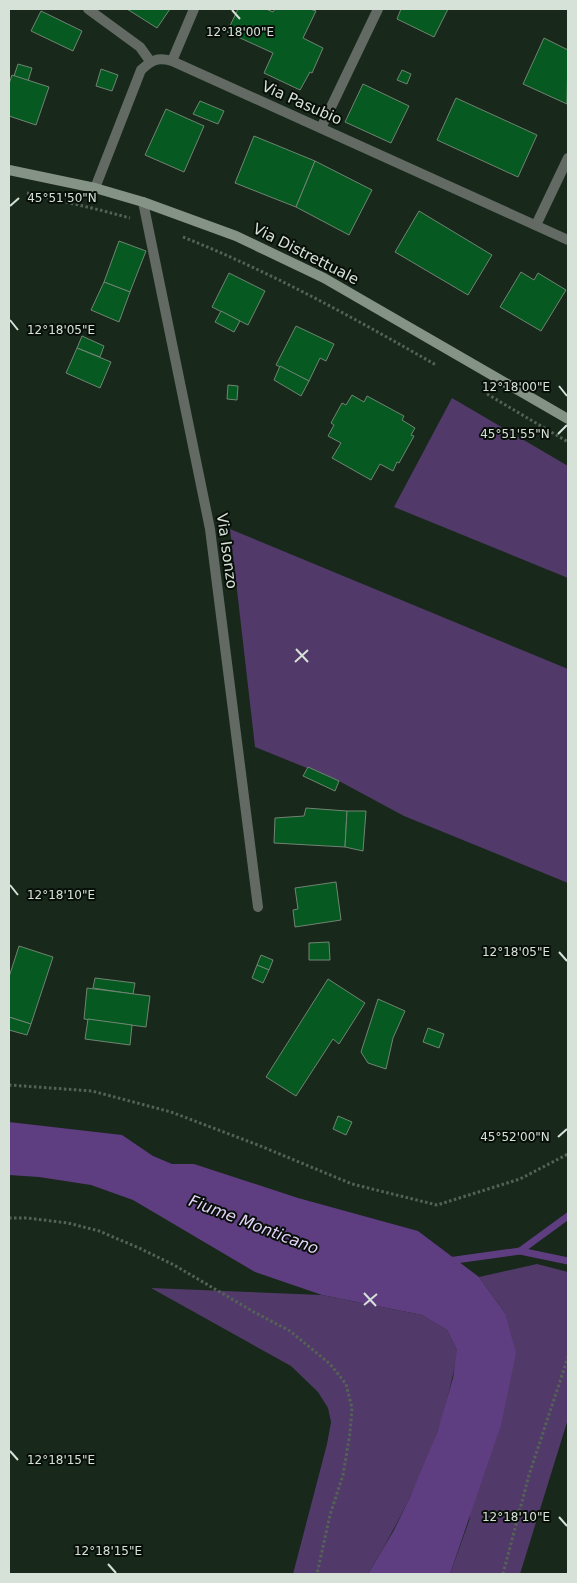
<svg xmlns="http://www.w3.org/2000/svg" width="577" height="1583" font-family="'DejaVu Sans',sans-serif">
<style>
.green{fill:#513a69}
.water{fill:#5f3d81}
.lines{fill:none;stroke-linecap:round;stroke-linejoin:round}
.stream{stroke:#5f3d81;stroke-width:7}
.building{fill:#075922;stroke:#708472}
.path{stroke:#546356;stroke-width:3;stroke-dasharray:2.5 2.5;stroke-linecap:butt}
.minor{stroke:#626a63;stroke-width:10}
.secondary{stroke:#859387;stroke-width:10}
.ticks{fill:none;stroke:#d6e1d7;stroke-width:2}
.labels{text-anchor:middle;stroke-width:4;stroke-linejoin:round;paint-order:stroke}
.street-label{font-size:15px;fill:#d6e1d7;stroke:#080f09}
.water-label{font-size:16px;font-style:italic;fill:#e4d2fa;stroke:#080f09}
.ticks-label{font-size:12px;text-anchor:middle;fill:#d6e1d7;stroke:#080f09;stroke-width:4;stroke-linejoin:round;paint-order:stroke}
</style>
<rect width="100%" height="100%" fill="#18281a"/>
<g class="green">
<polygon points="452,398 568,466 568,578 394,507"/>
<polygon points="230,529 568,669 568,883 404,816 339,781 255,747"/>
<polygon points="537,1264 568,1272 568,1419 520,1574 450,1574 469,1521 505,1313 479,1277"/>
<path d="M151,1288l171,7 100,20 25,15 11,22c-6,27 -12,55 -21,81 -18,50 -42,96 -69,141h-75l34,-130 4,-22 -3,-14 -10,-16 -27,-26z"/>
</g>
<polygon class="water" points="9,1122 122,1135 153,1156 172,1164 194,1164 298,1198 418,1231 479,1277 505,1313 516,1353 501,1425 450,1574 368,1574 394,1530 410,1497 437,1433 453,1378 457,1350 447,1330 422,1315 322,1295 255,1272 133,1200 91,1185 39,1177 9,1175"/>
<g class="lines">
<g class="stream">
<polyline points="520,1251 568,1261"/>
<polyline points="448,1261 520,1251 568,1216"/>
</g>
</g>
<g class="building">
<polygon points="127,9 170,9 157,28"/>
<polygon points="238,9 266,9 273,12 275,9 310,9 316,11 303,38 323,48 312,73 310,72 300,90 264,73 273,53 227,32"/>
<polygon points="401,9 448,9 434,37 397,19"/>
<polygon points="41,11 82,31 73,51 31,31"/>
<polygon points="544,38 568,50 567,104 523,84"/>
<polygon points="18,64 32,68 28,81 14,76"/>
<polygon points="101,69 118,75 112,91 96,86"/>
<polygon points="402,70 411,74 407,84 397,80"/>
<polygon points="12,75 49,87 36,125 9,116 9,84"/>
<polygon points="363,84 409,106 391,143 345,122"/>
<polygon points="456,98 537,135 518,177 437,140"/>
<polygon points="200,101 224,111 218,124 193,114"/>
<polygon points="166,109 204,126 184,172 145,155"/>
<polygon points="254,136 315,161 296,207 235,183"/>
<polygon points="315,161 372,190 349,235 296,207"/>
<polygon points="419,211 492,255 468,295 395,252"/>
<polygon points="119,241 146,251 130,292 104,282"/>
<polygon points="521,272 534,280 538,273 566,290 541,331 500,307"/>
<polygon points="229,273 265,291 248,325 212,307"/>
<polygon points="104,282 130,292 119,322 91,310"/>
<polygon points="221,311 240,321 234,332 215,322"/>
<polygon points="296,326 334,344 326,361 320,358 309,381 276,365"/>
<polygon points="82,336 104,346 100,357 77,348"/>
<polygon points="77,348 111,362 100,388 66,373"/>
<polygon points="280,366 309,381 301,396 274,380"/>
<polygon points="228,385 238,386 237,400 227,399"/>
<polygon points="352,395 364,402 367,396 404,416 402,420 415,428 411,435 414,436 399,463 397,462 393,471 380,464 371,480 332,458 341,443 328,436 334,425 331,423 342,403 346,405"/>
<polygon points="308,767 339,781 335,791 303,776"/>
<polygon points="306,808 347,811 345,847 274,843 275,818 304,816"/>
<polygon points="347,811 366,811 363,851 345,847"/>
<polygon points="336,882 341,920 295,927 293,910 298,909 295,888"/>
<polygon points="329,942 330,960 309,960 309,943"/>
<polygon points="19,946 53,957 31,1024 9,1017 9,977"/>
<polygon points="261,955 273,960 269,970 257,965"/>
<polygon points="257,965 269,970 263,983 252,978"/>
<polygon points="95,978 135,983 133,994 93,988"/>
<polygon points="328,979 365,1003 339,1044 333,1039 296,1096 266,1077"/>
<polygon points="87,988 150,996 146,1027 84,1019"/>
<polygon points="378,999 405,1011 393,1038 386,1069 368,1063 361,1052"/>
<polygon points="9,1017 31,1024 27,1035 9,1030"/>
<polygon points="88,1019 132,1025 130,1045 85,1039"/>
<polygon points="428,1028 444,1034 439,1048 423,1042"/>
<polygon points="338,1116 352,1122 346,1135 333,1129"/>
</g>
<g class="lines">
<g class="path">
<polyline points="27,193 100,210 130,218"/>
<path d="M183,237c88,35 171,81 253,128"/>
<polyline points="487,394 568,442"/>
<polyline points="9,1085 92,1091 171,1112 258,1145 352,1184 437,1205 520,1179 568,1154"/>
<polyline points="9,1218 27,1218 68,1223 99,1231 139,1248 174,1265 254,1312 290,1331 330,1364 346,1384 352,1408 350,1433 343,1475 330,1515 317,1574"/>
<polyline points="503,1574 529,1475 568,1357"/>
</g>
<g class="minor">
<polyline points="88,9 140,47 150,61"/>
<polyline points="172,61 194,9"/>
<polyline points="321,128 378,9"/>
<path d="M95,188l46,-118c11,-10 16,-13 31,-9l396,179"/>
<polyline points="143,202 210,529 258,907"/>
<polyline points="536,225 568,158"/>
</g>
<polyline class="secondary" points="9,170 95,188 143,202 236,236 324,278 568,419"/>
</g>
<path class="ticks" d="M232,10l8,9M10,206l9,-8M10,320l8,10M559,386l8,10M558,434l9,-9M296,649l12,13M295,662l13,-12M10,885l8,10M559,952l8,9M558,1137l9,-8M364,1293l12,13M364,1305l13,-11M10,1451l8,9M559,1517l8,9M108,1564l8,9"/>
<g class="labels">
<g class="street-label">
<text transform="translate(302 103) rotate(24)" y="5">Via Pasubio</text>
<text transform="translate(306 254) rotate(27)" y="5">Via Distrettuale</text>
<text transform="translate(227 551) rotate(82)" y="5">Via Isonzo</text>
</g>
<g class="water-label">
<text transform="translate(254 1224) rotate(21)" y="6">Fiume Monticano</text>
</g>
</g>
<g class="ticks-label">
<text x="240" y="36">12°18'00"E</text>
<text x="62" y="202">45°51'50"N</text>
<text x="61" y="334">12°18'05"E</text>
<text x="516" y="391">12°18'00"E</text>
<text x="515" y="438">45°51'55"N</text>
<text x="61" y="899">12°18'10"E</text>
<text x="516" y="956">12°18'05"E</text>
<text x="515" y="1141">45°52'00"N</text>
<text x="61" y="1464">12°18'15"E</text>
<text x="516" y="1521">12°18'10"E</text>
<text x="108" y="1555">12°18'15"E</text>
</g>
<rect width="577" height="1583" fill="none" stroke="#d6e1d7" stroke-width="20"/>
</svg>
